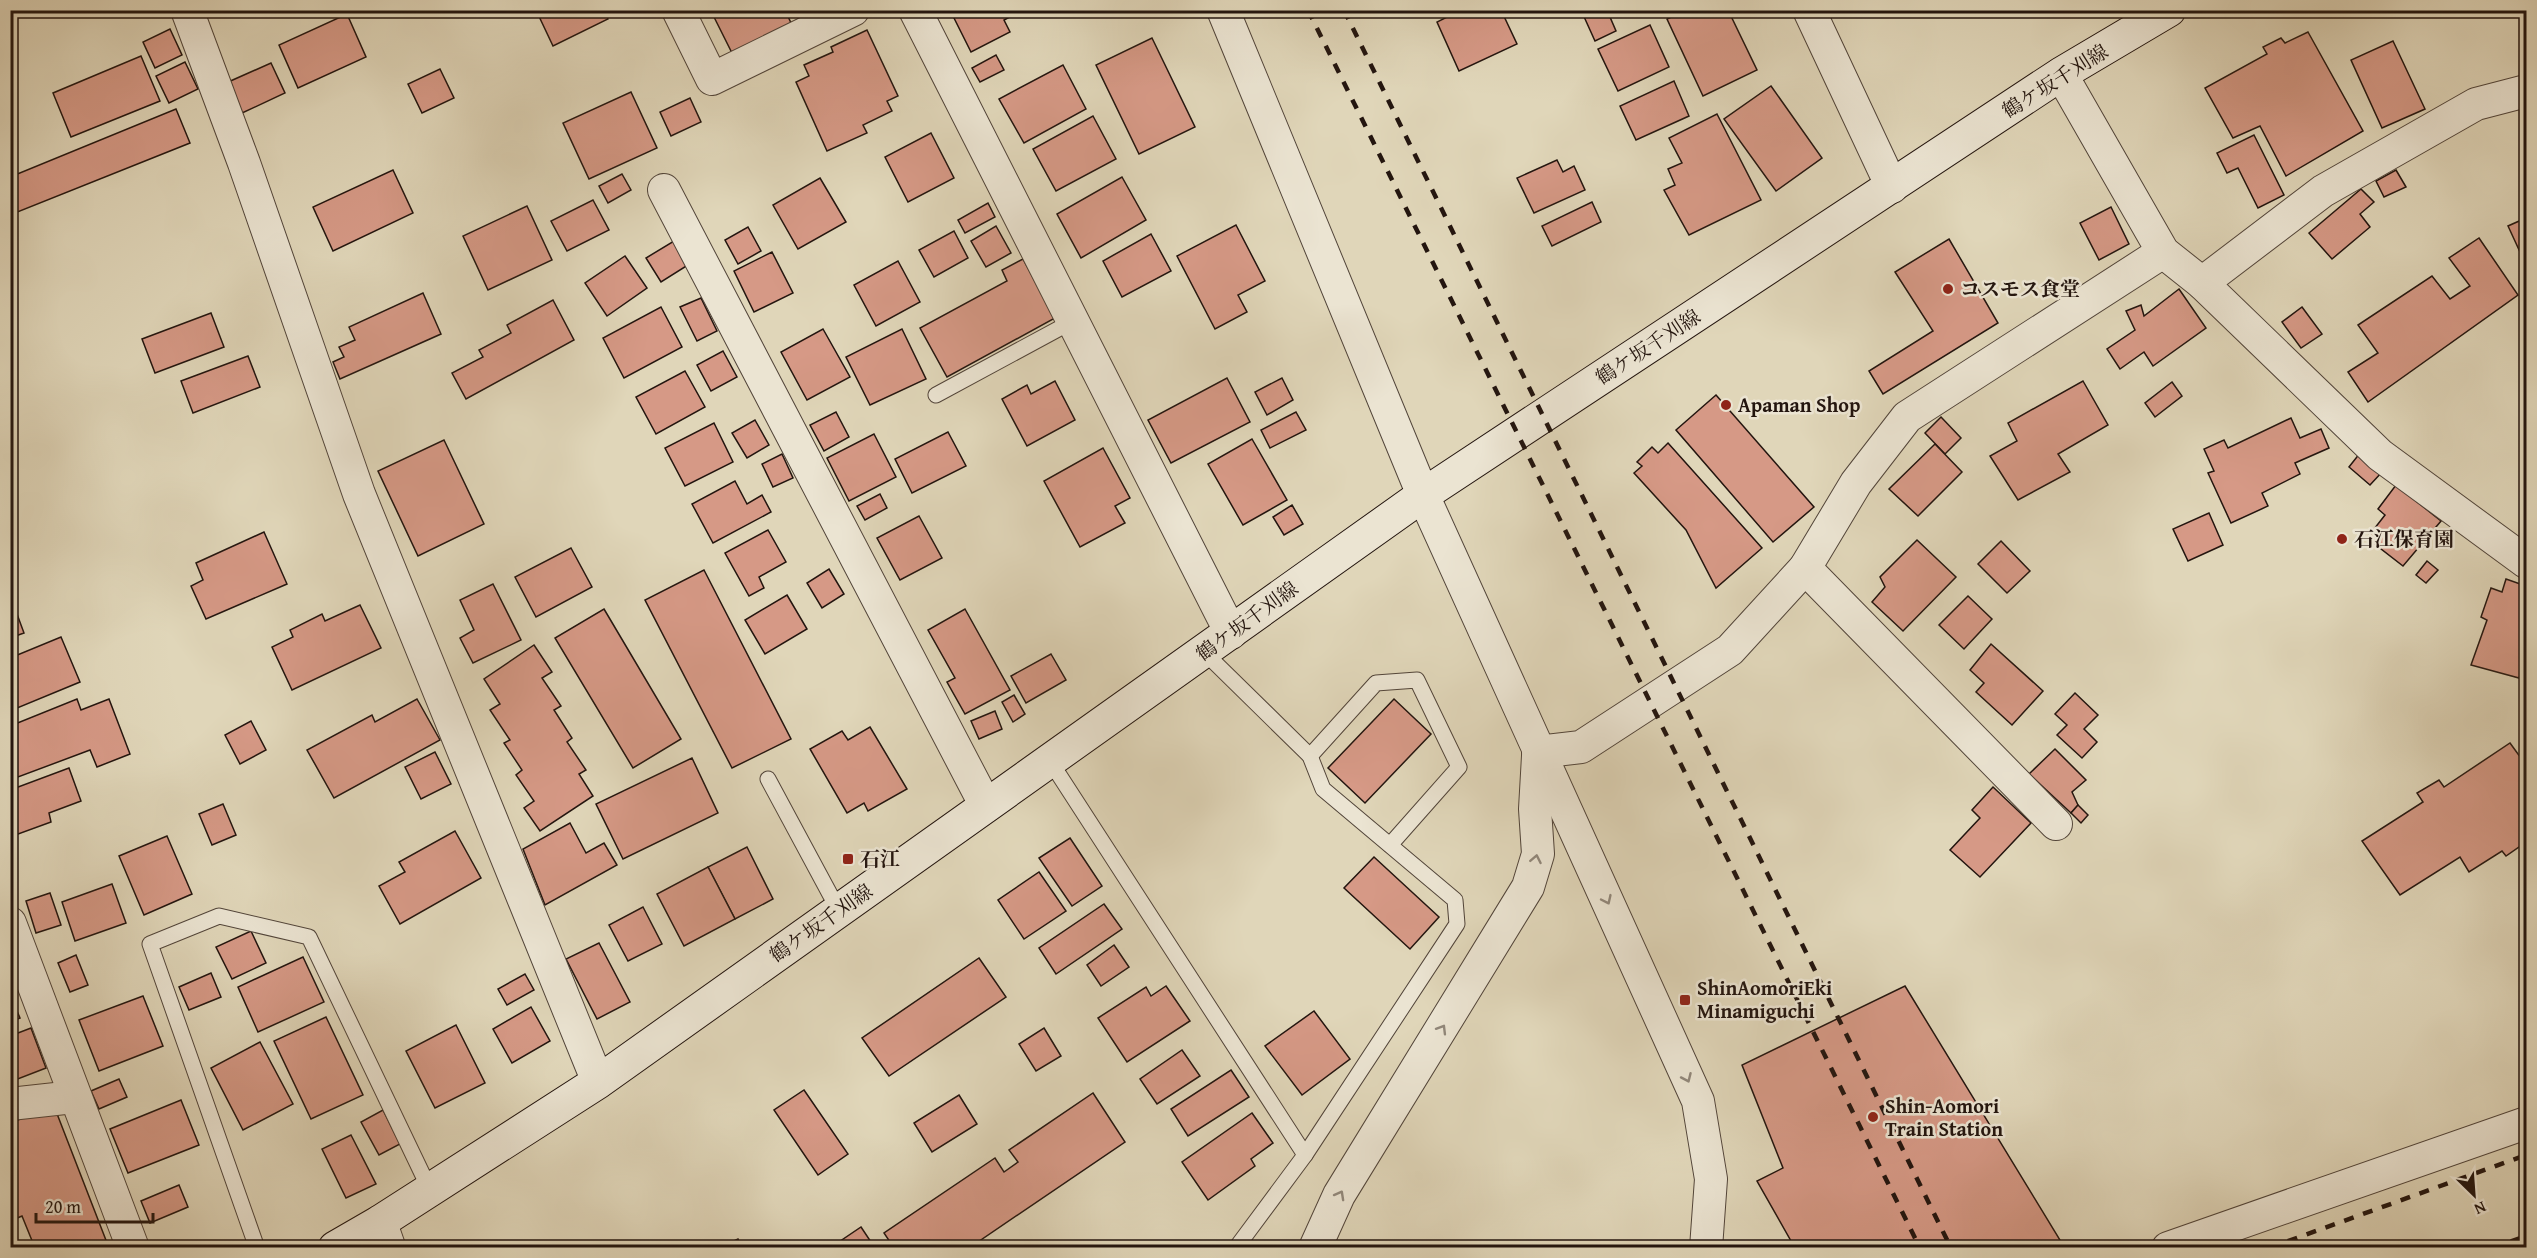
<svg xmlns="http://www.w3.org/2000/svg" width="2537" height="1258" font-family="'Gentium Book Plus','Noto Serif JP',serif">
<style>
.building{fill:#d69986;stroke:#23150f;stroke-width:1.5}
.lines{fill:none;stroke-linecap:round;stroke-linejoin:round}
.service-casing{stroke:#52453a;stroke-width:17}
.minor-casing{stroke:#52453a;stroke-width:34}
.tertiary-casing{stroke:#52453a;stroke-width:35}
.secondary-casing{stroke:#23150f;stroke-width:35}
.service{stroke:#ebe4d2;stroke-width:15}
.minor{stroke:#ebe4d2;stroke-width:32}
.tertiary{stroke:#ebe4d2;stroke-width:33}
.secondary{stroke:#ebe4d2;stroke-width:33}
.rail{stroke:#23150f;stroke-width:4.5;stroke-dasharray:10 10;stroke-linecap:butt}
.oneway{stroke:#91877a}
.poi-dot{fill:#8f2418;stroke:#ebe4d2;stroke-width:2}
.labels{text-anchor:middle;stroke-width:5;stroke-linejoin:round;paint-order:stroke}
.street-label{font-size:20px;fill:#23150f;stroke:#ebe4d2}
.poi-label{font-size:20px;font-weight:bold;fill:#23150f;stroke:#ebe4d2;text-anchor:start}
</style>
<rect width="100%" height="100%" fill="#e0d6b9"/>
<filter id="stains"><feTurbulence type="fractalNoise" baseFrequency=".00333" numOctaves="4"/><feColorMatrix values="0 0 0 0 .2 0 0 0 0 .09 0 0 0 0 .02 0 0 0 .5 -.17"/></filter>
<radialGradient id="worn" r=".72"><stop offset=".6" stop-color="#630" stop-opacity="0"/><stop offset="1" stop-color="#630" stop-opacity=".3"/></radialGradient>
<g class="building">
<polygon points="536,10 604,10 608,19 553,46"/>
<polygon points="716,10 785,10 791,23 732,53 712,13"/>
<polygon points="795,10 813,10 798,18"/>
<polygon points="950,10 1023,10 1004,20 1010,32 971,52"/>
<polygon points="1461,10 1501,10 1517,44 1459,71 1437,22"/>
<polygon points="1581,10 1624,10 1610,17 1616,31 1595,41"/>
<polygon points="1686,10 1728,10 1757,70 1703,96 1667,19"/>
<polygon points="347,14 366,57 298,88 279,45"/>
<polygon points="1650,25 1669,67 1618,91 1598,49"/>
<polygon points="170,29 182,55 155,68 143,42"/>
<polygon points="867,30 898,96 887,101 892,111 863,125 867,133 827,151 796,82 809,76 804,65 833,52 831,47"/>
<polygon points="2308,32 2363,131 2286,176 2260,126 2233,138 2205,88 2267,54 2263,47 2281,38 2285,43"/>
<polygon points="1152,38 1195,127 1139,154 1096,65"/>
<polygon points="2393,41 2425,109 2382,128 2351,60"/>
<polygon points="996,55 1004,70 980,82 972,68"/>
<polygon points="141,56 160,101 71,137 53,93"/>
<polygon points="185,62 198,89 169,103 156,76"/>
<polygon points="271,63 285,93 240,114 226,83"/>
<polygon points="1063,65 1086,109 1024,143 999,99"/>
<polygon points="440,69 454,98 422,113 408,84"/>
<polygon points="1674,81 1689,116 1636,140 1620,106"/>
<polygon points="1771,86 1822,158 1776,191 1724,119"/>
<polygon points="631,92 657,148 589,179 563,123"/>
<polygon points="690,98 701,122 671,136 660,112"/>
<polygon points="176,109 190,143 10,215 10,177"/>
<polygon points="1717,114 1761,200 1689,235 1664,190 1675,185 1668,169 1682,163 1669,138"/>
<polygon points="1093,116 1116,159 1056,191 1033,149"/>
<polygon points="931,133 954,178 908,202 885,157"/>
<polygon points="2254,135 2284,195 2258,208 2238,168 2227,173 2217,153"/>
<polygon points="1557,160 1563,172 1574,166 1585,190 1534,213 1517,178"/>
<polygon points="393,170 413,213 333,251 313,207"/>
<polygon points="2396,170 2406,187 2384,197 2376,181"/>
<polygon points="622,174 631,190 608,203 599,186"/>
<polygon points="1122,177 1146,220 1081,258 1057,214"/>
<polygon points="820,178 846,222 798,249 773,205"/>
<polygon points="2361,189 2374,202 2360,214 2370,227 2332,259 2309,233"/>
<polygon points="593,200 609,230 567,251 551,221"/>
<polygon points="1592,202 1601,222 1552,246 1542,226"/>
<polygon points="988,203 995,217 965,233 958,220"/>
<polygon points="527,206 552,260 488,290 463,236"/>
<polygon points="2111,207 2129,244 2099,260 2080,223"/>
<polygon points="2526,218 2526,265 2508,226"/>
<polygon points="1236,225 1265,281 1238,295 1247,312 1215,329 1177,256"/>
<polygon points="996,226 1011,253 986,267 971,241"/>
<polygon points="748,227 761,251 738,264 725,240"/>
<polygon points="954,231 968,258 934,277 919,250"/>
<polygon points="1151,234 1171,271 1122,297 1103,261"/>
<polygon points="2479,238 2518,295 2368,402 2348,372 2378,353 2358,325 2432,276 2450,299 2470,286 2449,258"/>
<polygon points="1949,239 1998,323 1883,394 1869,371 1933,331 1895,272"/>
<polygon points="674,241 688,265 661,282 646,258"/>
<polygon points="772,252 793,293 754,312 734,271"/>
<polygon points="625,256 647,288 607,316 585,283"/>
<polygon points="1023,259 1055,318 947,377 920,328 1007,281 1002,270"/>
<polygon points="898,261 920,302 876,326 854,285"/>
<polygon points="2179,289 2206,328 2153,366 2144,352 2120,369 2107,349 2135,330 2126,311 2141,305 2144,316"/>
<polygon points="423,293 441,334 340,379 333,362 344,357 339,347 355,340 349,327"/>
<polygon points="701,298 717,331 697,341 680,307"/>
<polygon points="553,300 574,340 466,399 452,373 483,357 479,350 511,333 507,325"/>
<polygon points="661,307 682,347 624,378 603,338"/>
<polygon points="2302,307 2322,334 2301,348 2282,322"/>
<polygon points="211,313 224,347 155,373 142,339"/>
<polygon points="823,329 850,377 807,400 781,352"/>
<polygon points="902,329 926,379 870,405 846,357"/>
<polygon points="723,351 737,377 711,391 697,365"/>
<polygon points="248,356 260,387 193,413 181,381"/>
<polygon points="685,371 705,407 656,434 636,397"/>
<polygon points="1227,378 1250,422 1171,463 1148,420"/>
<polygon points="1282,378 1293,400 1267,415 1255,392"/>
<polygon points="1055,381 1075,420 1027,446 1002,399 1027,385 1031,394"/>
<polygon points="2083,381 2108,425 2058,454 2070,472 2018,500 1990,456 2017,441 2008,423"/>
<polygon points="2172,382 2182,396 2155,417 2145,403"/>
<polygon points="1716,395 1814,507 1773,542 1676,430"/>
<polygon points="836,412 849,437 824,451 810,425"/>
<polygon points="1296,412 1306,430 1270,448 1261,430"/>
<polygon points="1941,417 1961,438 1945,454 1925,433"/>
<polygon points="2291,418 2300,438 2321,429 2329,448 2295,463 2300,474 2262,493 2268,506 2231,523 2208,473 2214,471 2204,449 2224,440 2228,448"/>
<polygon points="755,420 769,445 747,458 732,433"/>
<polygon points="714,423 733,462 685,486 665,448"/>
<polygon points="948,432 966,466 912,493 895,459"/>
<polygon points="874,434 896,477 849,501 827,458"/>
<polygon points="1252,439 1287,500 1243,525 1208,464"/>
<polygon points="444,440 484,524 418,556 378,471"/>
<polygon points="1668,443 1762,548 1716,588 1686,530 1634,473 1642,466 1637,462 1652,447 1658,453"/>
<polygon points="1935,444 1962,472 1918,516 1889,489"/>
<polygon points="1103,448 1130,498 1115,506 1125,523 1080,547 1044,481"/>
<polygon points="2360,453 2382,472 2370,485 2349,467"/>
<polygon points="782,454 793,478 773,487 762,464"/>
<polygon points="735,481 747,504 762,495 771,512 713,543 692,504"/>
<polygon points="2396,485 2441,521 2403,566 2367,538 2385,515 2378,509"/>
<polygon points="880,494 887,508 865,520 857,506"/>
<polygon points="1292,505 1303,524 1284,535 1273,517"/>
<polygon points="2209,513 2223,545 2188,561 2173,529"/>
<polygon points="919,516 942,558 900,580 877,538"/>
<polygon points="768,530 786,562 759,577 764,588 749,596 725,553"/>
<polygon points="264,532 287,584 206,619 191,586 203,580 196,563"/>
<polygon points="1917,540 1956,577 1903,631 1872,602 1885,587 1880,577"/>
<polygon points="2001,541 2030,571 2007,593 1978,564"/>
<polygon points="571,548 592,587 536,617 515,577"/>
<polygon points="2427,561 2438,570 2426,583 2416,575"/>
<polygon points="829,569 844,594 822,608 807,583"/>
<polygon points="704,570 791,739 732,768 645,600"/>
<polygon points="2506,579 2526,586 2526,655 2519,678 2471,665 2487,620 2481,617 2491,588 2502,592"/>
<polygon points="493,584 521,640 473,663 460,638 474,630 460,600"/>
<polygon points="10,595 24,633 10,638"/>
<polygon points="787,595 807,629 765,654 745,620"/>
<polygon points="1968,596 1992,619 1964,649 1939,625"/>
<polygon points="360,605 381,648 292,690 272,647 293,637 290,630 322,614 325,621"/>
<polygon points="604,609 681,739 633,768 555,638"/>
<polygon points="965,609 1010,690 965,714 947,682 955,678 928,630"/>
<polygon points="61,637 80,682 10,711 10,658"/>
<polygon points="1991,644 2043,691 2012,725 1976,692 1984,683 1970,670"/>
<polygon points="534,645 552,672 542,678 561,706 554,710 572,738 567,742 586,770 579,774 593,796 540,831 524,808 534,801 516,775 522,770 504,743 510,740 490,710 500,704 484,679"/>
<polygon points="1051,654 1066,680 1026,703 1011,676"/>
<polygon points="2075,693 2098,715 2084,729 2097,742 2082,758 2057,735 2067,725 2055,714"/>
<polygon points="1014,695 1025,714 1013,722 1002,702"/>
<polygon points="77,699 81,710 109,699 130,754 97,767 90,750 10,780 10,726"/>
<polygon points="417,699 440,740 334,798 307,750 372,715 375,722"/>
<polygon points="1394,699 1431,734 1365,803 1328,768"/>
<polygon points="995,711 1002,729 979,739 971,721"/>
<polygon points="251,721 266,750 240,764 225,735"/>
<polygon points="870,727 907,789 868,811 864,803 847,813 810,749 842,731 848,740"/>
<polygon points="2510,743 2526,765 2526,813 2522,816 2526,823 2526,842 2506,856 2502,851 2469,872 2460,857 2400,895 2362,841 2423,802 2417,793 2439,780 2444,787"/>
<polygon points="2055,749 2086,780 2072,792 2078,805 2071,813 2029,774"/>
<polygon points="435,752 451,784 421,799 405,767"/>
<polygon points="692,758 718,813 623,859 596,804"/>
<polygon points="69,768 81,801 49,813 51,822 10,837 10,790"/>
<polygon points="1993,787 2031,823 1980,877 1950,850 1980,818 1972,810"/>
<polygon points="223,804 236,835 212,845 199,814"/>
<polygon points="2078,805 2088,815 2081,823 2071,813"/>
<polygon points="570,823 586,853 604,843 617,865 545,905 523,849"/>
<polygon points="455,831 481,878 400,924 379,886 405,872 399,862"/>
<polygon points="167,836 192,894 144,915 119,856"/>
<polygon points="1070,838 1102,886 1072,906 1039,858"/>
<polygon points="747,847 773,899 735,919 708,867"/>
<polygon points="1374,857 1439,917 1410,949 1344,888"/>
<polygon points="708,867 735,919 684,946 657,894"/>
<polygon points="1039,872 1066,911 1024,939 998,900"/>
<polygon points="112,884 126,923 75,941 62,902"/>
<polygon points="50,893 61,925 36,933 26,901"/>
<polygon points="1104,904 1122,929 1056,974 1039,948"/>
<polygon points="643,907 662,944 628,961 609,925"/>
<polygon points="251,931 266,963 232,979 216,947"/>
<polygon points="599,943 630,1002 597,1019 566,959"/>
<polygon points="1114,945 1129,967 1101,986 1087,965"/>
<polygon points="76,955 88,985 70,992 58,963"/>
<polygon points="303,957 324,1002 258,1032 238,987"/>
<polygon points="979,958 1006,997 889,1076 862,1038"/>
<polygon points="211,973 221,997 189,1010 179,987"/>
<polygon points="525,974 534,990 507,1005 498,989"/>
<polygon points="1166,986 1190,1021 1127,1062 1098,1018 1146,987 1151,996"/>
<polygon points="1905,986 2060,1240 2064,1248 1795,1248 1757,1181 1783,1168 1742,1065"/>
<polygon points="10,995 20,1018 10,1022"/>
<polygon points="143,996 163,1046 99,1071 79,1020"/>
<polygon points="531,1007 550,1041 512,1063 493,1029"/>
<polygon points="1314,1011 1350,1059 1302,1095 1265,1046"/>
<polygon points="326,1017 363,1095 311,1119 274,1041"/>
<polygon points="456,1025 485,1083 435,1108 406,1051"/>
<polygon points="31,1028 46,1068 10,1082 10,1036"/>
<polygon points="1044,1028 1061,1056 1036,1071 1019,1044"/>
<polygon points="260,1042 293,1104 243,1130 211,1068"/>
<polygon points="1182,1050 1200,1076 1157,1104 1140,1079"/>
<polygon points="1231,1070 1249,1097 1188,1136 1171,1109"/>
<polygon points="119,1079 127,1097 99,1109 91,1091"/>
<polygon points="804,1090 848,1154 818,1175 774,1110"/>
<polygon points="1093,1093 1125,1142 969,1248 894,1248 884,1233 995,1158 1004,1172 1018,1162 1009,1150"/>
<polygon points="959,1095 977,1124 932,1152 914,1123"/>
<polygon points="181,1100 199,1145 128,1173 110,1129"/>
<polygon points="54,1106 109,1248 35,1248 22,1216 10,1221 10,1123"/>
<polygon points="383,1110 400,1144 379,1155 361,1122"/>
<polygon points="1252,1113 1273,1143 1251,1159 1255,1166 1208,1200 1182,1162"/>
<polygon points="351,1135 376,1184 346,1198 322,1149"/>
<polygon points="179,1185 188,1207 150,1223 141,1201"/>
<polygon points="861,1227 875,1248 830,1248"/>
<polygon points="738,1239 742,1248 719,1248"/>
</g>
<g class="lines">
<g class="service-casing">
<g id="service">
<polyline points="936,395 1073,321"/>
<polyline points="1204,652 1310,756 1323,789 1455,900 1457,924 1305,1155"/>
<polyline points="1310,756 1376,683 1417,680 1459,767 1390,845"/>
<polyline points="1050,761 1305,1155 1236,1248"/>
<polyline points="768,779 839,911"/>
<polyline points="257,1248 150,944 219,916 309,937 430,1190"/>
</g>
</g>
<g class="minor-casing">
<g id="minor">
<polyline points="187,10 244,163 359,494 598,1082"/>
<polyline points="678,10 712,79 853,10"/>
<polyline points="915,10 1231,633"/>
<polyline points="1223,10 1423,495 1698,1101 1711,1179 1706,1248"/>
<polyline points="1809,10 1892,187"/>
<polyline points="2061,74 2163,252 2202,283 2380,455 2526,562"/>
<polyline points="664,190 986,806"/>
<polyline points="2202,283 2323,191 2476,104 2526,91"/>
<polyline points="1805,568 2056,824"/>
<polyline points="1538,752 1581,747 1730,650 1805,568 1856,483 1907,417 2163,252"/>
<polyline points="10,923 133,1248"/>
<polyline points="10,1104 74,1097"/>
<polyline points="1315,1248 1339,1195 1528,887 1538,854 1535,809 1538,756"/>
<polyline points="2168,1248 2526,1123"/>
</g>
</g>
<g class="tertiary-casing">
<polyline id="tertiary" points="380,1222 389,1248"/>
</g>
<g class="secondary-casing">
<polyline id="secondary" points="335,1248 380,1222 598,1082 1423,495 2061,74 2169,10"/>
</g>
<use href="#service" class="service"/>
<use href="#minor" class="minor"/>
<use href="#tertiary" class="tertiary"/>
<use href="#secondary" class="secondary"/>
<g class="rail">
<polyline points="1308,10 1920,1248"/>
<polyline points="1344,10 1951,1248"/>
<polyline points="2269,1248 2526,1155"/>
<polyline points="2492,1248 2526,1236"/>
</g>
</g>
<defs><path id="oneway-chevron" d="M-2-3.5L2.5 0L-2 3.5" fill="none" stroke-width="1.6" stroke-linecap="round" stroke-linejoin="round" transform="scale(1.5)"/></defs>
<g class="oneway">
<use href="#oneway-chevron" transform="translate(1536 859) rotate(-79)"/>
<use href="#oneway-chevron" transform="translate(1607 900) rotate(65)"/>
<use href="#oneway-chevron" transform="translate(1442 1029) rotate(-59)"/>
<use href="#oneway-chevron" transform="translate(1687 1078) rotate(66)"/>
<use href="#oneway-chevron" transform="translate(1340 1195) rotate(-61)"/>
</g>
<g class="poi-dot">
<circle cx="1948" cy="289" r="6"/>
<circle cx="1726" cy="405" r="6"/>
<circle cx="2342" cy="539" r="6"/>
<rect x="842" y="853" width="12" height="12" rx="3"/>
<rect x="1679" y="994" width="12" height="12" rx="3"/>
<circle cx="1873" cy="1117" r="6"/>
</g>
<g class="labels">
<g class="street-label">
<text transform="translate(2055 81) rotate(-32)" y="7">鶴ケ坂千刈線</text>
<text transform="translate(1648 347) rotate(-33)" y="7">鶴ケ坂千刈線</text>
<text transform="translate(1247 621) rotate(-36)" y="7">鶴ケ坂千刈線</text>
<text transform="translate(821 923) rotate(-35)" y="7">鶴ケ坂千刈線</text>
</g>
<g class="poi-label">
<text x="1960" y="296">コスモス食堂</text>
<text x="1738" y="412">Apaman Shop</text>
<text x="2354" y="546">石江保育園</text>
<text x="860" y="866">石江</text>
<text x="1697" y="995">ShinAomoriEki<tspan x="1697" dy="23">Minamiguchi</tspan></text>
<text x="1885" y="1113">Shin-Aomori<tspan x="1885" dy="23">Train Station</tspan></text>
</g>
</g>
<rect width="2537" height="1258" fill="none" stroke="#e0d6b9" stroke-width="36"/>
<rect x="12" y="12" width="2513" height="1234" fill="none" stroke="#23150f" stroke-width="3"/>
<rect x="18" y="18" width="2501" height="1222" fill="none" stroke="#23150f" stroke-width="1.5"/>
<g transform="translate(2474 1195) rotate(155)" stroke="#ebe4d2" stroke-width="4.5" paint-order="stroke">
<path d="M0-4.5L10 22L0 15L-10 22Z" fill="#23150f"/>
<text y="-9" font-size="16" font-weight="bold" text-anchor="middle" fill="#23150f">N</text>
</g>
<path d="M36 1213v9h117v-9" fill="none" stroke="#23150f" stroke-width="3"/>
<text x="45" y="1213" font-size="18" fill="#23150f" stroke="#ebe4d2" stroke-width="4.5" paint-order="stroke">20 m</text>
<rect width="100%" height="100%" filter="url(#stains)"/>
<rect width="100%" height="100%" fill="url(#worn)"/>
</svg>
